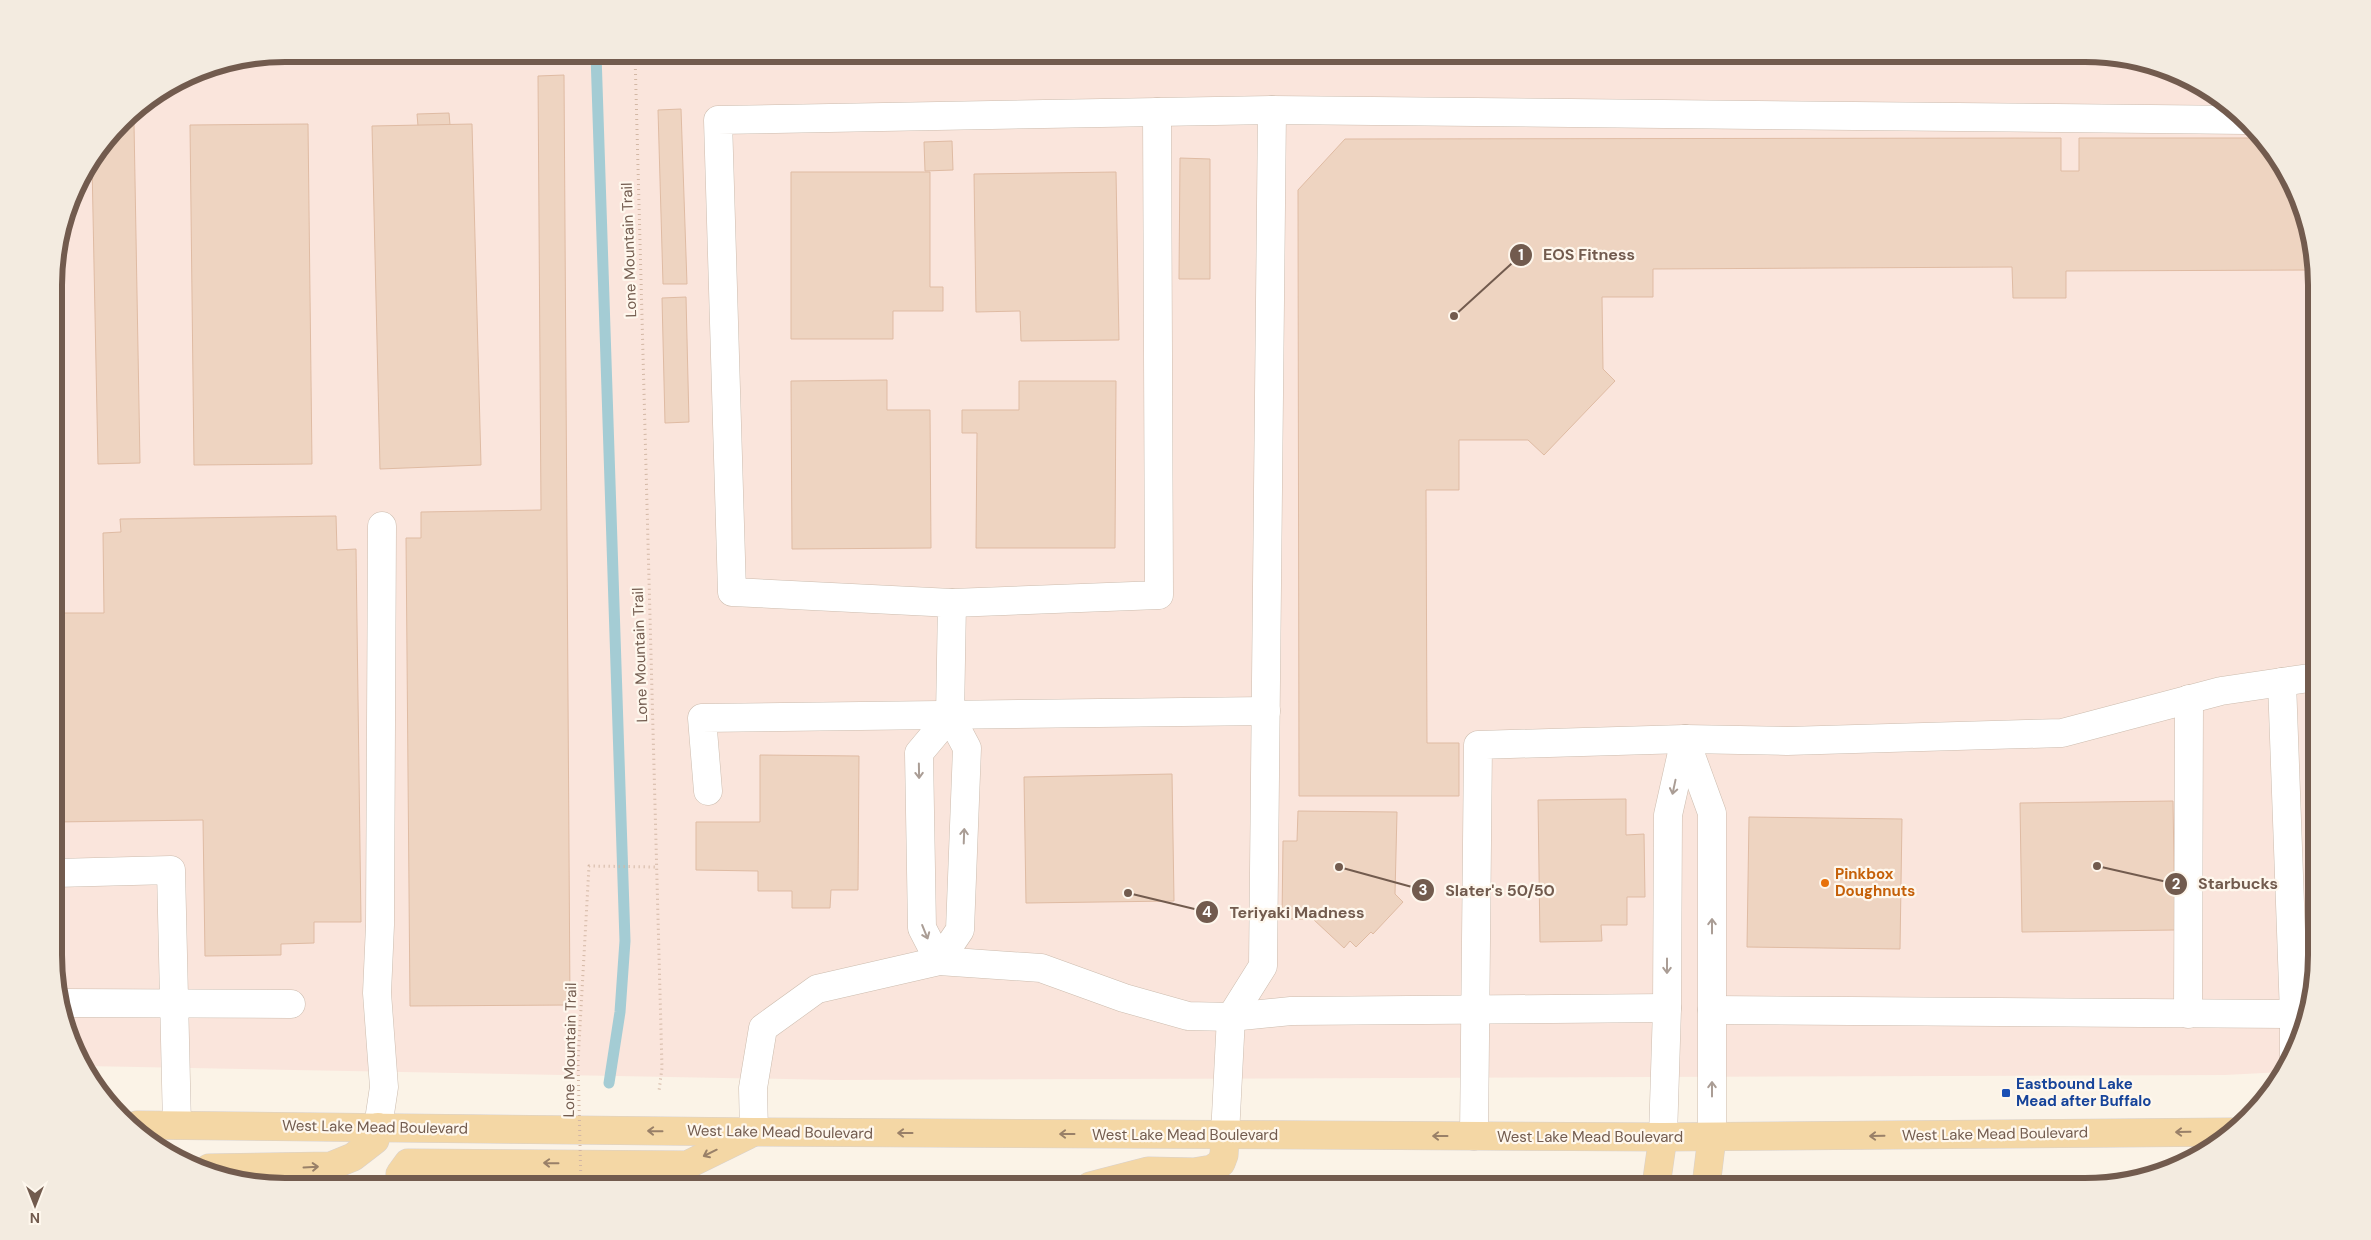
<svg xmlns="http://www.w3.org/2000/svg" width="2371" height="1240" font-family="'DM Sans',sans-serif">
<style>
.residential{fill:#f2e5d6}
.commercial{fill:#fae5dc}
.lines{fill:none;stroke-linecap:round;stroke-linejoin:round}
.stream{stroke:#a4ccd4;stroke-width:11}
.building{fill:#eed4c1;stroke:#dfbba3}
.minor-casing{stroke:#ccbcae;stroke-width:29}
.major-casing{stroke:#d8d1cd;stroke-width:29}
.path{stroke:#d3b7a4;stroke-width:3;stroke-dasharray:1 4;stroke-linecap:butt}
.minor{stroke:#fff;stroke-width:28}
.major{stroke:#f4d7a5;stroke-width:28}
.path-bridge{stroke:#d3b7a4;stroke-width:3;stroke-dasharray:1 4;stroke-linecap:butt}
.oneway{stroke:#aa9d95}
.oneway2{stroke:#998068}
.food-dot{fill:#e8710a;stroke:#fef7ed;stroke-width:2}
.transit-dot{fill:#1a4fb4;stroke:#fef7ed;stroke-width:2}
.labels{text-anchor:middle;stroke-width:4.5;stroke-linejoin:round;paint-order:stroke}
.street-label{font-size:15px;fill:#725b4e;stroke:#fef7ed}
.food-label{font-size:15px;font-weight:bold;fill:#c56008;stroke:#fef7ed;text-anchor:start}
.transit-label{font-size:15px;font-weight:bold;fill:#164399;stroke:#fef7ed;text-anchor:start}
.rim{fill:none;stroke:#725b4e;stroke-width:6}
.leader{fill:none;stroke:#725b4e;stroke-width:2}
.callout-dot{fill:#725b4e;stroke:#fef7ed;stroke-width:2}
.mark-label{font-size:15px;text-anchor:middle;font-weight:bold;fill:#fff}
.callout-label{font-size:16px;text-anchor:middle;font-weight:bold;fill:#725b4e;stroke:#fef7ed;stroke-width:4.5;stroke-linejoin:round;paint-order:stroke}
</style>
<rect width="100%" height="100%" fill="#fbf3e7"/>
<polygon class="residential" points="1318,54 2085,54 2111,60"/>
<polygon class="commercial" points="286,54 1318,54 2111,60 2188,78 2239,111 2278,157 2315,256 2317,955 2293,1057 2283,1072 2225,1075 836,1080 85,1066 71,1043 56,985 54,270 78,183 132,111 197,71"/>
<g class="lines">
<polyline class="stream" points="596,54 625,941 620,1012 609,1083"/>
</g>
<g class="building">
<polygon points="564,75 570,1005 410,1006 406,538 421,538 421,512 541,510 538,76"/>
<polygon points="681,109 687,284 663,284 658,110"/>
<polygon points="449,113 450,125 418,126 417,114"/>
<polygon points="124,123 134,123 140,463 98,464 92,164"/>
<polygon points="308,124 312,464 194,465 190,125"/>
<polygon points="472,124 481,465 380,469 372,126"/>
<polygon points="2061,138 2061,171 2079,171 2079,138 2262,138 2278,157 2315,256 2315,299 2315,270 2066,271 2066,298 2013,298 2012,267 1653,269 1653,297 1602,297 1603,369 1615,381 1544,455 1528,440 1459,440 1459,490 1426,490 1427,743 1459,743 1459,796 1299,796 1298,190 1345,139"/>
<polygon points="952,141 953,170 925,171 924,142"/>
<polygon points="1180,158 1210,159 1210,279 1179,279"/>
<polygon points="791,172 930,172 930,287 943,287 943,311 893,311 893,339 791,339"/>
<polygon points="1116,172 1119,340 1021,341 1020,311 976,312 974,174"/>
<polygon points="686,297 689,422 665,423 662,298"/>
<polygon points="887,380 887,410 930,410 931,548 792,549 791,381"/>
<polygon points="1019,381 1116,381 1115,548 976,548 977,433 962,433 962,410 1019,410"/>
<polygon points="336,516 337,550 356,549 361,922 314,922 314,943 281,944 281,955 205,956 203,820 55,822 55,748 64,748 62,632 55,632 55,613 104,613 103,533 121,532 120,519"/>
<polygon points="760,755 859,756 858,890 831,890 830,908 792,908 792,891 758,891 758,871 696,870 696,822 760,822"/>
<polygon points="1172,774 1174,901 1026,903 1024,777"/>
<polygon points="1626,799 1626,835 1644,834 1645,897 1627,897 1627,925 1601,925 1602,941 1540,942 1538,800"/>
<polygon points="2173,801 2175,930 2022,932 2020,803"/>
<polygon points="1298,811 1397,812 1395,894 1403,902 1373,934 1371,932 1356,947 1350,941 1344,948 1313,919 1282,919 1283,841 1297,841"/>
<polygon points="1749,817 1902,819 1900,949 1747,947"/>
</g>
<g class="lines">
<g class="minor-casing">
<g id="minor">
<polyline points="952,603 1159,595 1157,112"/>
<polyline points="950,716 919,753 922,928 939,961 960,930 967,748 950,716 952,603 732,592 718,120 1272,110"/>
<polyline points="1685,739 1712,813 1712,1137"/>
<polyline points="708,791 702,718 1266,711"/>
<polyline points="56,873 171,870 177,1125"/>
<polyline points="61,1003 291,1004"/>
<polyline points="1712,1010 2294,1014 2282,682"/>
<polyline points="2188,1014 2189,699"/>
<polyline points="2294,1056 2294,1014 2303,1014"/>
<polyline points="378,1127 384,1087 377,993 380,925 382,526"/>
<polyline points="754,1132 753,1088 763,1028 817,989 939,961 1041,968 1124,998 1188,1016 1231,1017 1291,1011 1667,1008"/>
<polyline points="1225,1135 1231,1017 1263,966 1272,110 2246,120"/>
<polyline points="1474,1136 1478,745 1685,739 1787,741 2062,733 2221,691 2316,677"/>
<polyline points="1663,1137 1667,1008 1668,815 1685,739"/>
</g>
</g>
<g class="major-casing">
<g id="major">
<polyline points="137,1125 754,1132 1663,1137 2232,1132"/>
<polyline points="209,1168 331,1166 353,1157 375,1140 378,1127"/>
<polyline points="403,1186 400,1174 408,1163 687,1165 748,1135"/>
<polyline points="1090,1186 1148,1171 1194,1172 1212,1169 1221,1163 1224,1155 1225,1135"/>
<polyline points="1656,1186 1663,1137"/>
<polyline points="1706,1186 1712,1137"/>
</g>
</g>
<polyline class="path" points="635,54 662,1068 659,1091"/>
<use href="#minor" class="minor"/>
<use href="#major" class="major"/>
<polyline class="path-bridge" points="581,1186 578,1062 589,866 657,867"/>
</g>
<defs><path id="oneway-shaft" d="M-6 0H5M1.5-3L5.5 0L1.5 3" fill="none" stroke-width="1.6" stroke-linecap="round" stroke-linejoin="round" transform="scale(1.25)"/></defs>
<g class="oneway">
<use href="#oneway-shaft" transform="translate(919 771) rotate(89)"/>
<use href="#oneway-shaft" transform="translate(1674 787) rotate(102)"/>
<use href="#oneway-shaft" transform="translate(964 836) rotate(-88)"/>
<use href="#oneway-shaft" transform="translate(1712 926) rotate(-90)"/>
<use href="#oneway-shaft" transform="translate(925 932) rotate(68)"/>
<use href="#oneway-shaft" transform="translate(1667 966) rotate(90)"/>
<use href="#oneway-shaft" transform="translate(1712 1089) rotate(-90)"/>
</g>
<g class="oneway2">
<use href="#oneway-shaft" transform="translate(655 1131) rotate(-179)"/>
<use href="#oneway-shaft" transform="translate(2183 1132) rotate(179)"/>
<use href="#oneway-shaft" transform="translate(905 1133) rotate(-180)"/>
<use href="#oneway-shaft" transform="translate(1067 1134) rotate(-180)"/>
<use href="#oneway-shaft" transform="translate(1440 1136) rotate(-180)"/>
<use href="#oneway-shaft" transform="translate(1877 1136) rotate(179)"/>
<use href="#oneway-shaft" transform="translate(710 1153) rotate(154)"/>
<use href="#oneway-shaft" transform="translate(551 1163) rotate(-179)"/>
<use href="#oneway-shaft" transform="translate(311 1167) rotate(-3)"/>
</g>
<circle class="food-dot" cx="1825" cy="883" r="5"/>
<rect class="transit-dot" x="2001" y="1088" width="10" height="10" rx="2.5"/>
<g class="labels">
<g class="street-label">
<text transform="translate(629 250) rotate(-92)" y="5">Lone Mountain Trail</text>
<text transform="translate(640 655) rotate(-92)" y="5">Lone Mountain Trail</text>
<text transform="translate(570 1050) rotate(-89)" y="5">Lone Mountain Trail</text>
<text transform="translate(375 1127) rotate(1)" y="5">West Lake Mead Boulevard</text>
<text transform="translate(780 1132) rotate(1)" y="5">West Lake Mead Boulevard</text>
<text transform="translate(1995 1134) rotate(-1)" y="5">West Lake Mead Boulevard</text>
<text x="1185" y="1140">West Lake Mead Boulevard</text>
<text x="1590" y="1142">West Lake Mead Boulevard</text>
</g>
<g class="food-label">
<text x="1835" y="879">Pinkbox<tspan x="1835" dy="17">Doughnuts</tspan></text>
</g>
<g class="transit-label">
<text x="2016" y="1089">Eastbound Lake<tspan x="2016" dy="17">Mead after Buffalo</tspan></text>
</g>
</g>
<path d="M0 0H2371V1240H0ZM285 62H2085A223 223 0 0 1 2308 285V955A223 223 0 0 1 2085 1178H285A223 223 0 0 1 62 955V285A223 223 0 0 1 285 62Z" fill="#f3ebe0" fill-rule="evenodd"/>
<path class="rim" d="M285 62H2085A223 223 0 0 1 2308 285V955A223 223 0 0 1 2085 1178H285A223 223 0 0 1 62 955V285A223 223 0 0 1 285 62Z"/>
<path class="leader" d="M1454 316L1521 255M2097 866L2176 884M1339 867L1423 890M1128 893L1207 912"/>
<g class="callout-dot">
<circle cx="1454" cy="316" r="5"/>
<circle cx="2097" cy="866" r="5"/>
<circle cx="1339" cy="867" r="5"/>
<circle cx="1128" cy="893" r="5"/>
<circle cx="1521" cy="255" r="12"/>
<circle cx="2176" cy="884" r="12"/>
<circle cx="1423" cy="890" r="12"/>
<circle cx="1207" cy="912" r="12"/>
</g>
<g class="mark-label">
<text x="1521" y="260">1</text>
<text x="2176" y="889">2</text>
<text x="1423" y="895">3</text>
<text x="1207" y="917">4</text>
</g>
<g class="callout-label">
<text x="1589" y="260">EOS Fitness</text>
<text x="2238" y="889">Starbucks</text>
<text x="1500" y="896">Slater's 50/50</text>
<text x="1297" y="918">Teriyaki Madness</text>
</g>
<g transform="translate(35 1205) rotate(180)" stroke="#fef7ed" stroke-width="4" paint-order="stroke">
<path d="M0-4L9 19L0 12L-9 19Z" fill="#725b4e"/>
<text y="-8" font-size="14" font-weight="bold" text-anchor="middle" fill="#725b4e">N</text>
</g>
</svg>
